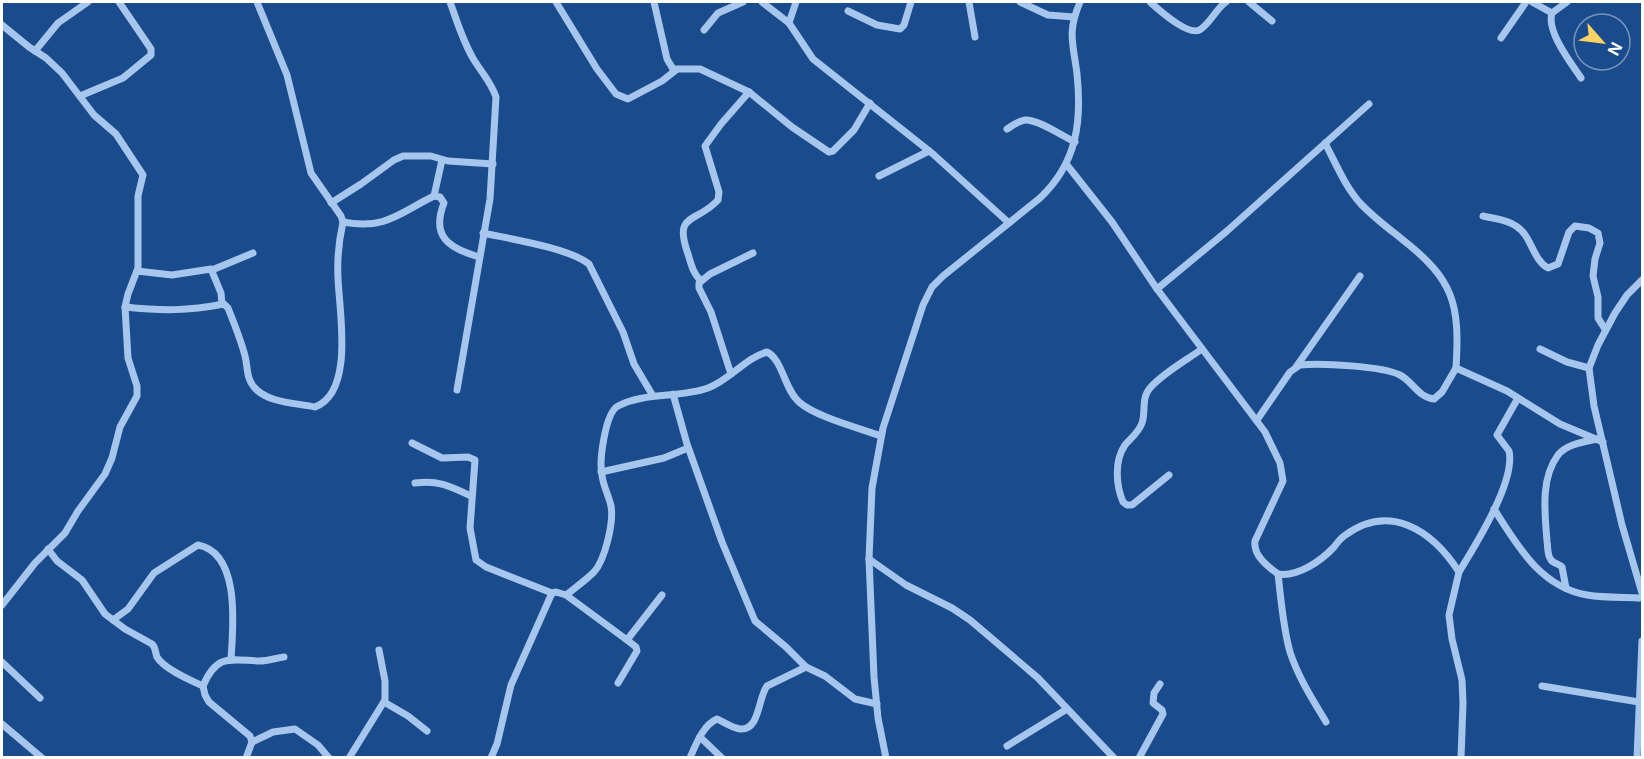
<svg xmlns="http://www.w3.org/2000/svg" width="1644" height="759" font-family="Inter,sans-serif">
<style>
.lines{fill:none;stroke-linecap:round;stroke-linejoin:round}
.minor{stroke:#a6c6ed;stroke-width:7}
</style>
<rect width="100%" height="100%" fill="#1a4b8c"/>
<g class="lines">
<g class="minor">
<path d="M450,2c7,19 13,40 24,58 8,13 17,22 22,37l-6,102 -33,191"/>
<polyline points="556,2 597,69 616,94 628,99 662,81 676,70"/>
<polyline points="654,2 667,59 673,69 700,69 749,92 792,127 829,152 833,151 854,130 870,103"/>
<polyline points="762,2 789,23 813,59 933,154 1009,223"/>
<polyline points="969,2 975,37"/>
<polyline points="1020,2 1048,15 1074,17"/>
<path d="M1150,2c9,8 40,36 51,27 10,-7 15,-20 25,-27"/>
<polyline points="1249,2 1272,21"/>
<polyline points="1532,2 1552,13"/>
<path d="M1567,2l-15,11c-6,18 19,50 29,65"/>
<polyline points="848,11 877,25 900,29 904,25 911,2"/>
<polyline points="789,23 796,2"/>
<polyline points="2,25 29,47 46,58 62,73 94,115 116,134 143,175 138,196 138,268 128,294 125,307 128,358 137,386 137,396 120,427 112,458 105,474 78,511 65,533 35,563 2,605"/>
<polyline points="704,30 718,13 743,2"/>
<polyline points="1501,38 1526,2"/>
<polyline points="35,51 58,23 88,2"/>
<polyline points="80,96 123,78 151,55 151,49 119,2"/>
<path d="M1007,129c5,-3 11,-8 18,-9 13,-1 37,16 50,22"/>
<path d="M1325,143c11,21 20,43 35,60 13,14 28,25 43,37 51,40 57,64 53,128"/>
<path d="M1067,165l45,57 45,67 108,143 15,31 3,18 -28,60c-2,14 12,25 23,33 20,3 43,-13 56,-27 3,-4 6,-8 10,-11 45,-34 88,-6 115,36l-10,43 3,24 10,41 1,23 -2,55"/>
<polyline points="879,176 929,151"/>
<polyline points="434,196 442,160"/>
<polyline points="331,203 361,184 394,160 403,156 431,156 448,161 493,164"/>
<path d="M1483,216c12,3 23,3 33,10 16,10 16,33 32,42l10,-4 11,-32 6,-6 14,2 9,5 2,10 -5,16 -2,17 5,21v21l7,11"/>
<path d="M343,222c43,8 56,-9 91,-26l6,1 4,6c-13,33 4,45 35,54"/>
<path d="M483,233c27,6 86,15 106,31l34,68 11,32 19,32"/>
<polyline points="212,270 253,253"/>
<polyline points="137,271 172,275 211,269 221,293 222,304"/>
<path d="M700,280c-7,-7 -9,-16 -12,-26 -15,-42 8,-30 30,-54l1,-8 -14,-46 16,-22 28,-32"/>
<polyline points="1642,280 1627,295 1615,313 1598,345 1589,368 1594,406 1622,525 1642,593"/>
<polyline points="1157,289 1227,231 1369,104"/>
<path d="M125,307c38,4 62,4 99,-3l4,4c6,15 13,32 17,48 3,11 1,22 9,31 13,16 42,16 61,20 40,-15 24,-97 23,-129 -1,-19 1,-38 5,-56l-2,-6 -30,-43 -24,-98 -30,-73"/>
<polyline points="1540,349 1567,362 1589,368"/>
<polyline points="1296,367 1360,276"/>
<polyline points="731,374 711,312 699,288 699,283 710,274 753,253"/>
<polyline points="673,394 687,444 722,542 755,621 786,647 806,667 825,676 855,699 877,704"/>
<path d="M1257,420l33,-48 10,-7c21,-2 82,1 100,10 12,6 19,23 34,24l8,-7 14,-24 51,23 53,33 43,18"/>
<polyline points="412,443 442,458 468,457 475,460 470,528 476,560 486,567 552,593 511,685 497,744 491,758"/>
<polyline points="601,472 664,458 688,448"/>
<path d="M1169,475l-37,30h-5l-4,-3c-7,-17 -9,-41 2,-57 6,-7 14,-13 17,-22 4,-11 -1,-25 8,-35 13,-15 35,-27 52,-39"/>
<path d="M415,483c24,-3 35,3 56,13"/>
<path d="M1494,509c23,36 46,78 93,86 18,3 37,2 55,3"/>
<path d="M48,549l9,12 25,19 23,34 20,15 27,15c4,4 3,8 5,13 7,12 33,23 46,29"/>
<polyline points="869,559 906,585 952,608 970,620 1038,678 1114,758"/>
<path d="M1459,572c16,-26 57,-91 50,-121l-12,-16 21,-37"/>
<path d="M1278,574c3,25 5,53 12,78 8,25 23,48 36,70"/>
<path d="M1566,588l-4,-21c-3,-3 -9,-4 -11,-7 -4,-5 -3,-13 -4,-19 -2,-27 -7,-62 11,-86 9,-11 26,-13 39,-16"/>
<path d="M552,593l4,-1 10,3c9,-7 20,-15 28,-23 11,-12 20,-50 17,-66 -2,-10 -8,-20 -9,-31 -3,-14 3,-62 16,-69 26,-14 63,-8 90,-18 22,-8 37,-30 59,-36 16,8 17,37 32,50 17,15 60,26 82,34"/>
<polyline points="566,595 627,640 662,595"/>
<path d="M113,620l15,-11 26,-36 44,-28c43,8 35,83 33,114"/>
<polyline points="2,662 40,698"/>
<polyline points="618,683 637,651 636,647 627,640"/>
<polyline points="1542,686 1639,702"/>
<polyline points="384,702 408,716 427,731"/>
<polyline points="2,724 42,758"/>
<polyline points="700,737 722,758"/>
<polyline points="252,742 273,732 295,729 318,745 329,758"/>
<polyline points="1007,746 1067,709"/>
<path d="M246,758l6,-16 -2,-6 -41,-34 -4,-7 -2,-9c14,-33 28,-26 56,-25 9,0 17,-3 25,-4"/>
<polyline points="349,758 385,700 385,681 379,650"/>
<path d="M690,758c6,-14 13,-33 27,-39 7,3 15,9 23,10 20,2 18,-32 27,-43l39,-19"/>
<path d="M886,758l-8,-40 -4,-41 -5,-118 3,-71 11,-60 40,-123 9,-18 11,-11 97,-78c37,-35 42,-76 37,-124 -4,-32 -10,-41 3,-72"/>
<polyline points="1139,758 1163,714 1162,710 1153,703 1154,693 1160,684"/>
<polyline points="1637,758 1642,641"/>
</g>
</g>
<rect width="1644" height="759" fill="none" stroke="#ffffff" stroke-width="6"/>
<g transform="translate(1602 42) rotate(118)"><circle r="28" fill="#1a4b8c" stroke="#7693ba" stroke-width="1.5"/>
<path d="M0-4.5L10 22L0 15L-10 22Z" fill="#ffd262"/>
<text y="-9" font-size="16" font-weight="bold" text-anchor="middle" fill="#ffffff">N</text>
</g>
</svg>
